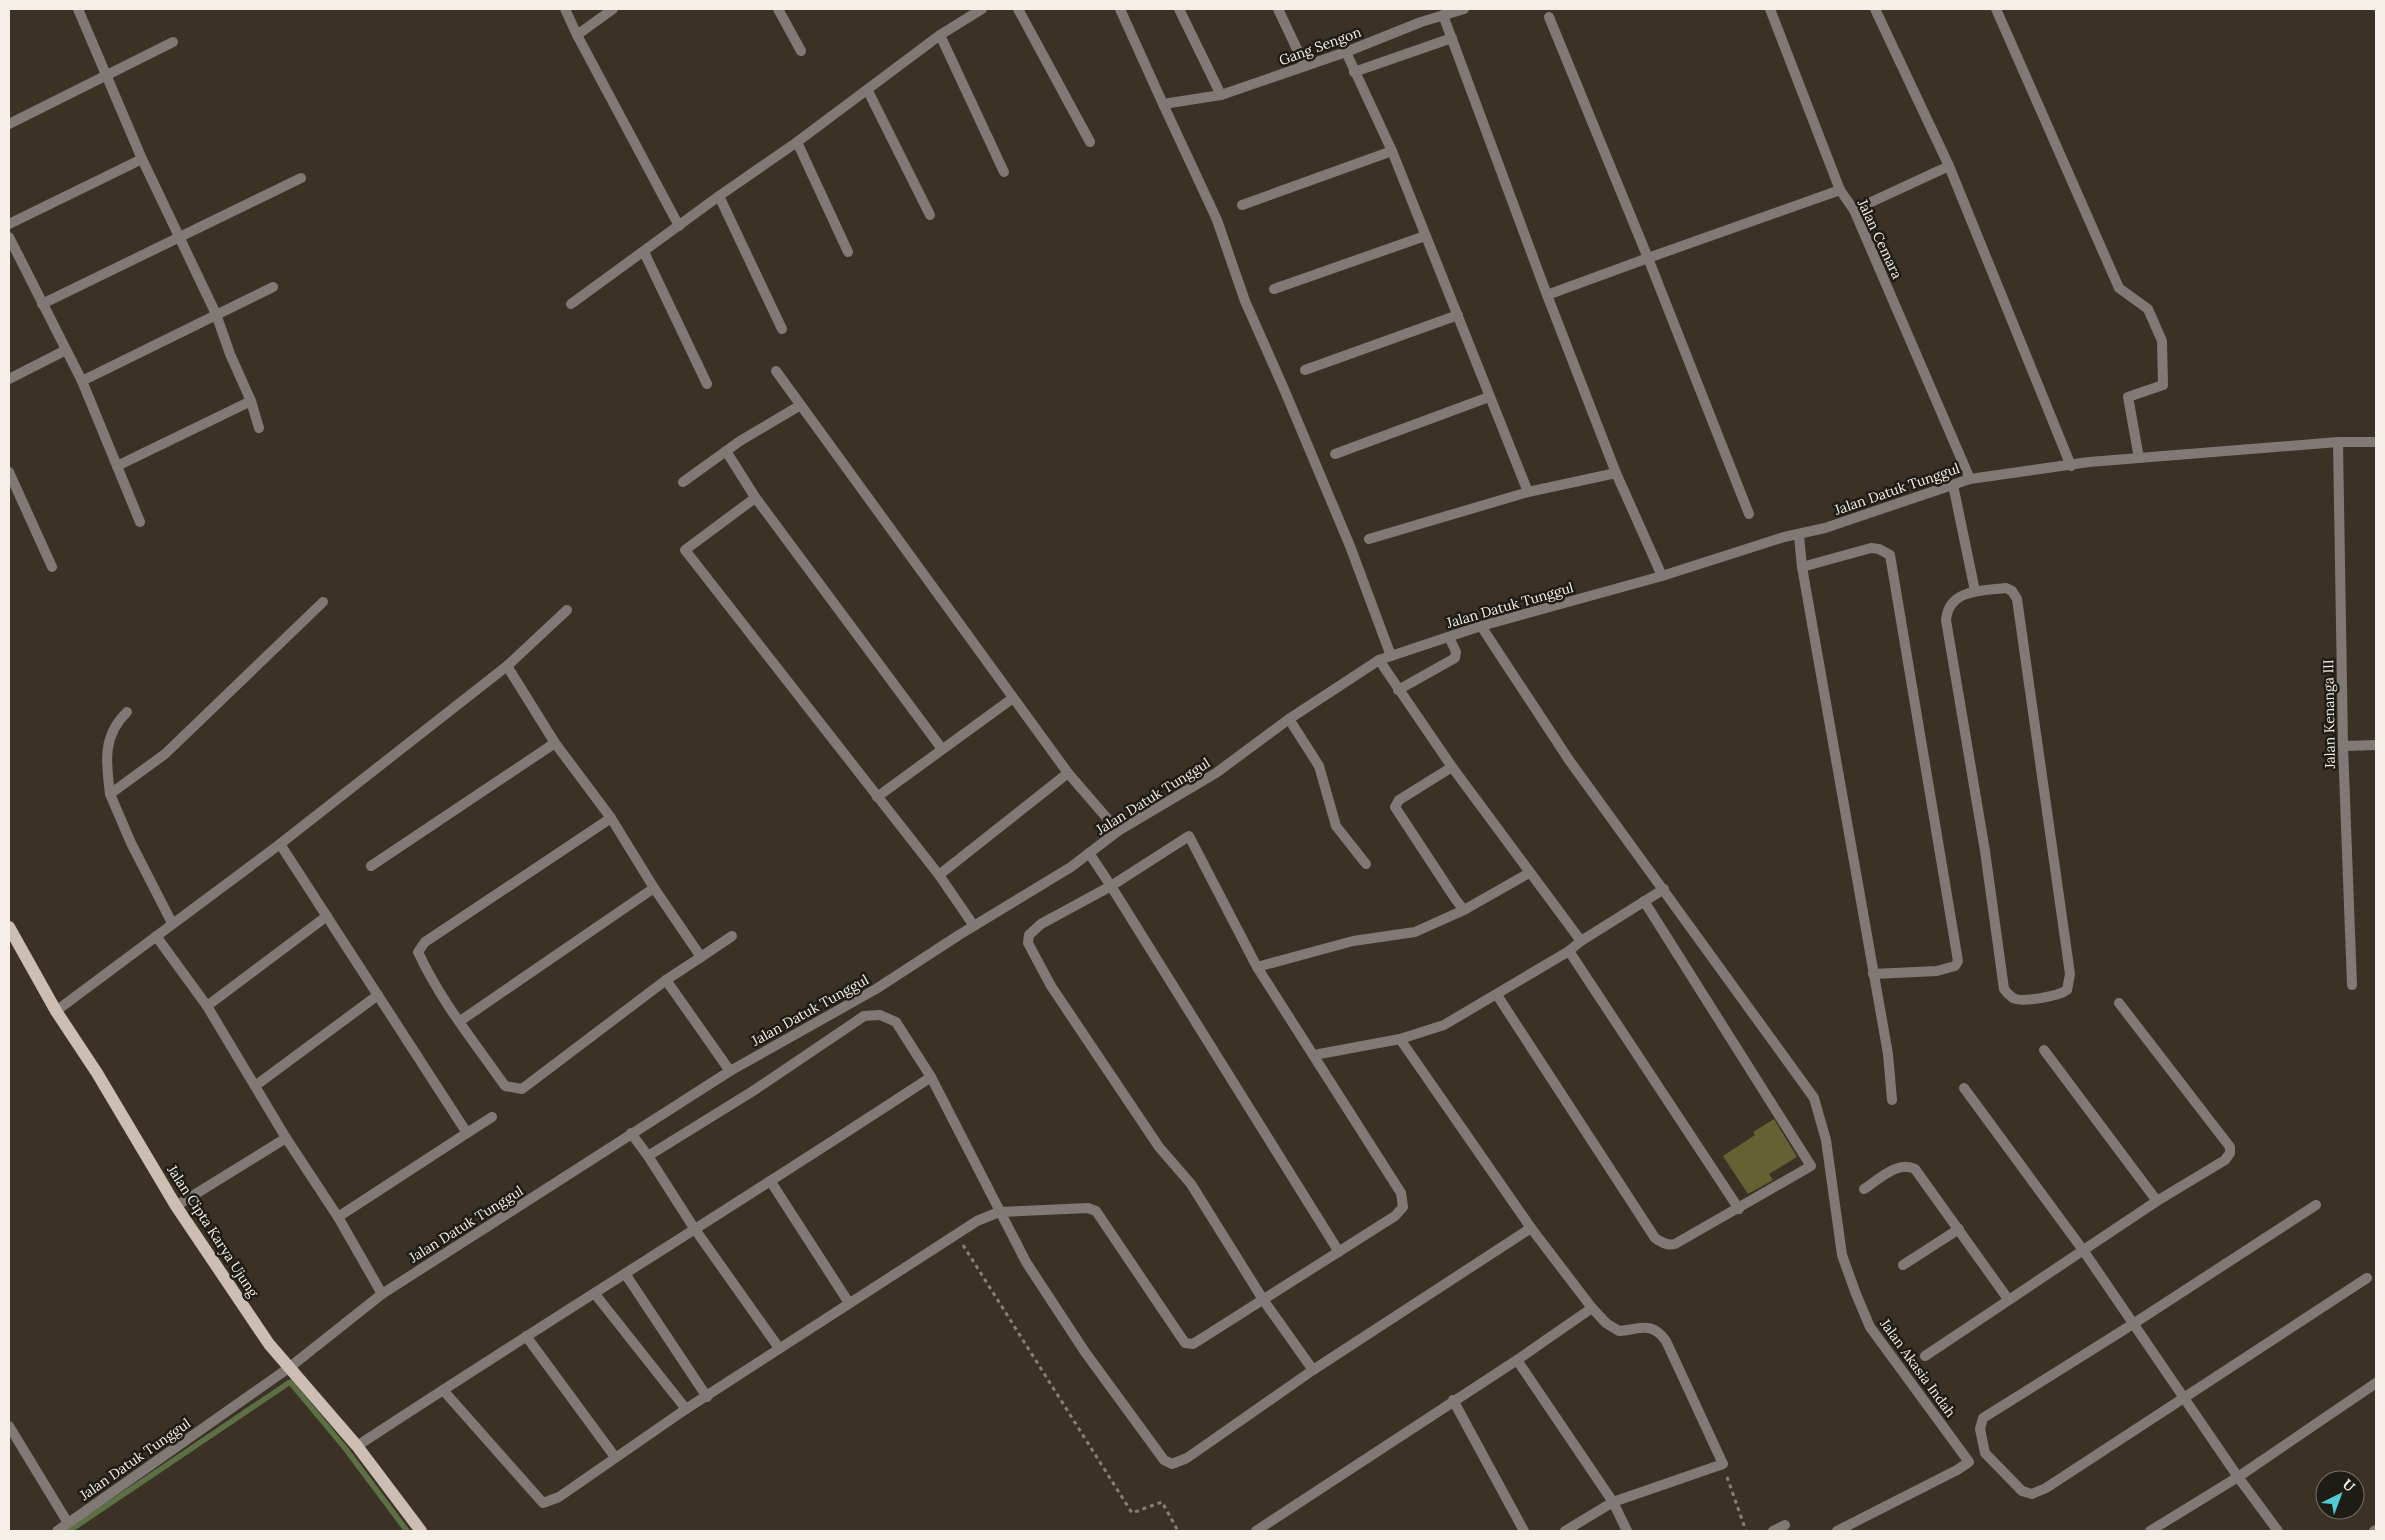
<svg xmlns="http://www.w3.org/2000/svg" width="2385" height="1540" font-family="Lora,serif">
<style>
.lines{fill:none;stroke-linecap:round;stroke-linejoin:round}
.stream{stroke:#5c6f45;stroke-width:5.5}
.building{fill:#666133}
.path{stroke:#867f74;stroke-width:3;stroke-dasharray:4 4;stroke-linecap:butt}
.street{stroke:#817975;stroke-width:10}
.primary{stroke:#cdbeb4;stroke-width:12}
.labels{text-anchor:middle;stroke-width:5;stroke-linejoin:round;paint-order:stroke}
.street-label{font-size:14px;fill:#f5efe7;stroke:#1f1b15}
</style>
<rect width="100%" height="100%" fill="#3b3225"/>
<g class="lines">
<polyline class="stream" points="69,1531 290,1382 345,1448 407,1531"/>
</g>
<polygon class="building" points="1774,1119 1797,1157 1769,1174 1773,1180 1748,1194 1723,1156 1755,1135 1753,1132"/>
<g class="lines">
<g class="path">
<polyline points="963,1245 1132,1513 1162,1502 1178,1531"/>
<polyline points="1727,1477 1746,1531"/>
</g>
<g class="street">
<polyline points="78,9 142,159 216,314 230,354 251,401 259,428"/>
<polyline points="565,9 577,35 679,226"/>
<polyline points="778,9 801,51"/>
<polyline points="1018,9 1090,142"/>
<polyline points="1120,9 1163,104 1221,95 1346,52 1421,22 1464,9"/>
<polyline points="1179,9 1221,95"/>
<polyline points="1278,9 1305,66"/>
<polyline points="1770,9 1840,190 1854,210 1970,479"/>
<polyline points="1875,9 1949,166 2071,466"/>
<polyline points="1996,9 2119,288 2148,309 2162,341 2163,385 2128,397 2139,458"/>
<polyline points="1443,15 1547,295 1616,473 1662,576"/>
<polyline points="577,35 613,9"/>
<polyline points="940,35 1004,172"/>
<polyline points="1346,52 1392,151 1528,492"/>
<polyline points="1354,72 1452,38"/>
<polyline points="868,91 930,215"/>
<polyline points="1163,104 1217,220 1245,301 1284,389 1350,546 1391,656"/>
<polyline points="9,124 173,42"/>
<polyline points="797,142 848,252"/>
<polyline points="719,196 782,329"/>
<polyline points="1242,205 1392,151"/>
<polyline points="1854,210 1949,166"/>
<polyline points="9,224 142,159"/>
<polyline points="9,237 82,381 140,522"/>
<polyline points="644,252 707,384"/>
<polyline points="1274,289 1425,236"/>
<polyline points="1547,295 1648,258 1549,17"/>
<polyline points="42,304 301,178"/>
<polyline points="571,304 719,196 797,142 940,35 982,9"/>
<polyline points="1305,370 1458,315"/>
<polyline points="776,371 1068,773 939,875"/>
<polyline points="9,379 66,350"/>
<polyline points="82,381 273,287"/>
<polyline points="2338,442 2343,746 2352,985"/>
<polyline points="726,451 755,497 942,749"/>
<polyline points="1335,454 1489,397"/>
<polyline points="117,466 251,401"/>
<polyline points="9,472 52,567"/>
<polyline points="683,482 740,441 799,406"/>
<polyline points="1953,485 1975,591"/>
<polyline points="755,498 685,550 939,875 974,926"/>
<polyline points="1749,514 1648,258 1840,190"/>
<polyline points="1799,536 1802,567 1888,1054 1892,1100"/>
<polyline points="1369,539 1528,492 1616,473"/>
<polyline points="1802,567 1871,548 1879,549 1890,555 1958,961 1955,966 1937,971 1873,974"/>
<path d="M2006,588l6,3 5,8 53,375 -3,16c-8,6 -45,13 -54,8 -3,-2 -7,-6 -9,-9l-19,-138 -39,-231c3,-31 35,-29 60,-32z"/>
<polyline points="1481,626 1569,760 1814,1098 1826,1140 1842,1255 1856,1294 1870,1327 1969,1462 1957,1470 1837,1531"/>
<polyline points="1379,660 1452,767 1581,941"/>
<polyline points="507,666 555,743 611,818 654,888 701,957 666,980 730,1071"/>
<polyline points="1398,690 1455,658 1456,652 1449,637"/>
<polyline points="1289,719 1319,766 1336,826 1366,864"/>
<polyline points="2343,746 2376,745"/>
<polyline points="1452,767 1399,800 1395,807 1456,900 1464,910 1529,873"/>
<polyline points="1068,773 1118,831"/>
<path d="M110,794c-4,-32 -8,-58 17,-82"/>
<polyline points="877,797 1013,698"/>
<path d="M611,818l-186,124 -7,10c22,48 57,91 87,134l17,3 144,-109"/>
<polyline points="280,844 467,1133 338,1217"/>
<polyline points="1089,853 1111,886 1041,924 1029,935 1028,943 1051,986 1159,1147 1191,1184 1264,1301 1313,1370"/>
<polyline points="371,866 555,743"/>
<polyline points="172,923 131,843 110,794 165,754 323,602"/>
<polyline points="156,936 207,1006 286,1138 338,1217 382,1294"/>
<polyline points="1569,951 1739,1209"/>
<polyline points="701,957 732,936"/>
<polyline points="1257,967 1353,941 1415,932 1464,910"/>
<path d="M1497,995l158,243c6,4 12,8 20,6l136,-78 -167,-265"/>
<polyline points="207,1006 327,916"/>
<polyline points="56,1011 280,844 507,666 567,610"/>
<polyline points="460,1021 654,888"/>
<polyline points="1400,1039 1531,1228 1592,1308 1517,1360"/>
<polyline points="2044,1050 2157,1201"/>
<polyline points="1314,1055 1400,1039 1444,1025 1569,951 1581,941 1664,889"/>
<polyline points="255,1086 378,995"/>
<polyline points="1964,1088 2083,1250 2238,1477 2278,1531"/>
<polyline points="467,1133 492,1117"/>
<polyline points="631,1133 648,1156 753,1091 864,1016 880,1015 896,1022 931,1077 1026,1262 1085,1352 1164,1460 1172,1464 1187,1458 1313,1370 1531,1228"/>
<polyline points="648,1156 694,1228 779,1348"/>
<polyline points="771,1182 849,1303"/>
<path d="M1864,1189c14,-9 34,-29 51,-20l93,130"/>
<polyline points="2316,1205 2133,1324 1983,1418 1980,1429 1985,1453 2022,1491 2032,1494 2046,1488 2367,1278"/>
<polyline points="176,1206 286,1138"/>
<polyline points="1903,1265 1959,1229"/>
<polyline points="626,1275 707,1397"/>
<polyline points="595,1294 686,1409"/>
<polyline points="526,1336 615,1457"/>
<polyline points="1925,1356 2157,1201 2225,1160 2230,1153 2230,1147 2119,1003"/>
<polyline points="443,1390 543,1503 559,1497 686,1409 977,1221 999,1212 1088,1208 1096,1211 1185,1343 1193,1344 1395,1216 1403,1207 1401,1193 1257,967 1189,836 1111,886 1339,1252"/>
<polyline points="1453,1400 1524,1531"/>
<polyline points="9,1426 68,1523"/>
<path d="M357,1446c190,-125 384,-244 574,-369"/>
<polyline points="57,1531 290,1367 382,1294 730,1071 876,989 959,935 1071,867 1118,831 1216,773 1289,719 1379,660 1481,626 1662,576 1784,537 1825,528 1970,479 2089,462 2338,442 2376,442"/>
<polyline points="1256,1531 1517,1360 1613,1502 1627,1531"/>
<path d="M1565,1531l48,-29 110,-38 -57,-123c-14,-20 -25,-12 -47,-10l-13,-8 -14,-15"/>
<polyline points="1773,1531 1785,1525"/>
<polyline points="2150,1531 2238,1477 2376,1383"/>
<polyline points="2374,1531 2376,1530"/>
</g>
<polyline class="primary" points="9,927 56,1011 97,1073 176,1206 269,1344 357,1446 421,1531"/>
</g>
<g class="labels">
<g class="street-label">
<text transform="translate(1320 46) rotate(-20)" y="5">Gang Sengon</text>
<text transform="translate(1880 239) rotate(65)" y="5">Jalan Cemara</text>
<text transform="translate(1897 489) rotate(-19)" y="5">Jalan Datuk Tunggul</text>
<text transform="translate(1510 605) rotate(-16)" y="5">Jalan Datuk Tunggul</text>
<text transform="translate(2329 714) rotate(-91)" y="5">Jalan Kenanga III</text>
<text transform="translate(1153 796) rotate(-32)" y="5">Jalan Datuk Tunggul</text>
<text transform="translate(810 1010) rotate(-29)" y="5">Jalan Datuk Tunggul</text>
<text transform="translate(466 1224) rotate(-32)" y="5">Jalan Datuk Tunggul</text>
<text transform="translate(213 1231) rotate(57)" y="5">Jalan Cipta Karya Ujung</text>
<text transform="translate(1918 1368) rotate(54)" y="5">Jalan Akasia Indah</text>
<text transform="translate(135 1459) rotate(-35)" y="5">Jalan Datuk Tunggul</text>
</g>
</g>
<rect width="2385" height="1540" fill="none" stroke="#f5efe7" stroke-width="20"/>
<g transform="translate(2340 1495) rotate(42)"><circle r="24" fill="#1f1b15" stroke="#757069"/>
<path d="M0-4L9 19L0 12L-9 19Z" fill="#51ccd3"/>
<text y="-8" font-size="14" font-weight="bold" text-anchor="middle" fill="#f5efe7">U</text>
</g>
</svg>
